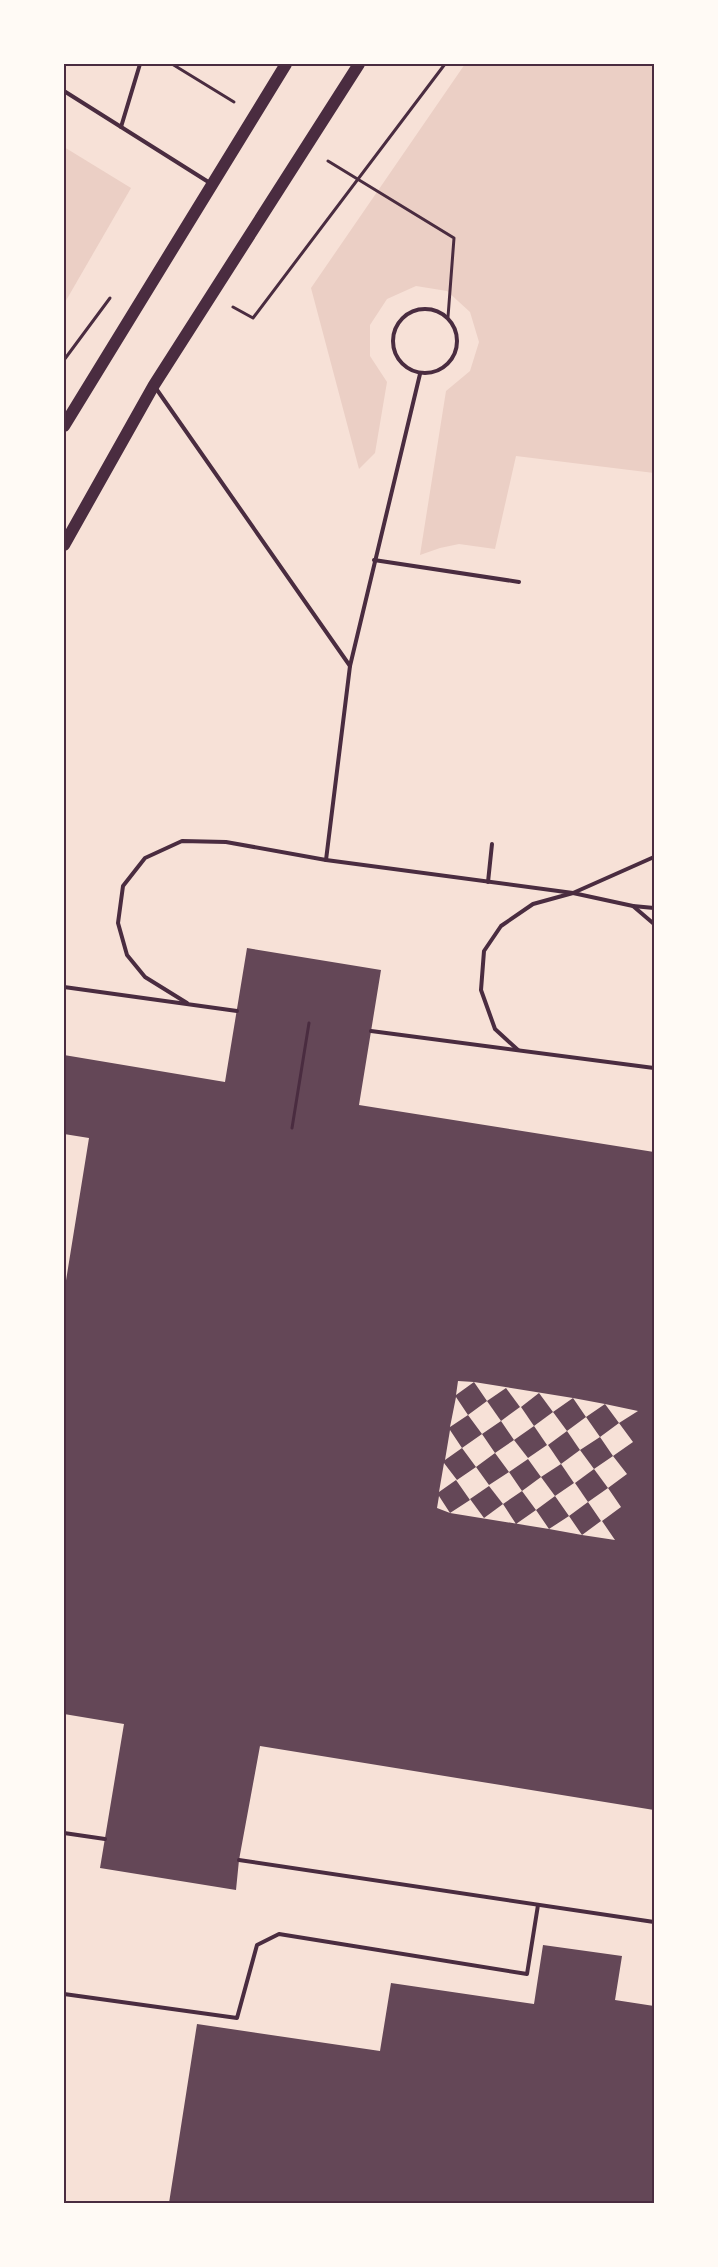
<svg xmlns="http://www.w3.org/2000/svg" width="718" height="2267" font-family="Figtree,sans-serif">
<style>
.green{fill:#ebcfc5}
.building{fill:#644757;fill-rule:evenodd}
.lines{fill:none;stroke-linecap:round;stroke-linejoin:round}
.path{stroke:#4a2c40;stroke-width:3}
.service{stroke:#4a2c40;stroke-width:4}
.primary{stroke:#4a2c40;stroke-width:12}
.neatline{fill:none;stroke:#4a2c40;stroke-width:2}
</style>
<rect width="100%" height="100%" fill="#f7e1d7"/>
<g class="green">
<polygon points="465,64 654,64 654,473 516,456 495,549 459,544 440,548 420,555 446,391 470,371 479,342 470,312 447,291 416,286 387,299 370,325 370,356 387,382 375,453 359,469 311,288"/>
<polygon points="64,147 131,188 64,304"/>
</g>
<g class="building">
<path d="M247,948l134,22 -22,135 295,47v658l-394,-64 -21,114 -3,30 -136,-22 24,-144 -60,-10v-421l25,-155 -25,-4v-79l161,27zM458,1381l16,1 99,16 -20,14 14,19 19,-14 -13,-19 32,6 33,7 -19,12 -14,-19 -19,13 14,20 -20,13 14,19 19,-13 -13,-19 19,-14 14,19 -20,14 14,18 -19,14 13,19 -19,14 13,19 -33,-5 19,-14 -13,-19 -19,14 -14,-20 -19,14 -14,-19 19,-14 -13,-18 -19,13 13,19 -19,13 13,20 20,-14 13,19 -99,-16 20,-13 -14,-20 -17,12 5,-29 13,17 19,-13 -14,-19 -17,12 5,-30 12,18 20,-14 -14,-19 -18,12 6,-30 12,18 19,-14 -13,-19 -18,13zM439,1496l11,17 -13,-5zM569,1516l13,19 -33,-6z"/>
<polygon points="506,1388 520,1407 501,1421 487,1401"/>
<polygon points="539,1393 553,1412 534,1426 521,1407"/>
<polygon points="501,1421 514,1440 495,1453 509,1472 489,1485 476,1467 495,1453 482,1434"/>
<polygon points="534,1426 547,1445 528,1458 514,1440"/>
<polygon points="567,1431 580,1450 561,1464 548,1445"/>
<polygon points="561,1464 574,1483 555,1496 541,1477"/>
<polygon points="594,1469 608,1488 588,1502 575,1483"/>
<polygon points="489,1486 503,1504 484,1518 470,1499"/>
<polygon points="543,1945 622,1956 615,2000 654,2006 654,2203 169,2203 197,2024 380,2051 391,1983 534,2004"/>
</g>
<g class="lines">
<g class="path">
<polyline points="172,64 234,102"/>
<polyline points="328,161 454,238 448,317"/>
<polyline points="233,307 253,318 445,64"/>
<polyline points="64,360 110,298"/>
<polyline points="292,1128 309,1023"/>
</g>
<g class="service">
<polyline points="64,91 210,183"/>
<polyline points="121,127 140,64"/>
<circle cx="425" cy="341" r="32"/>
<polyline points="155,387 350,666"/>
<polyline points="374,560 519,582"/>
<polyline points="326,860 350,666 420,374"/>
<polyline points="488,882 492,844"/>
<polyline points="633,906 654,908"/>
<polyline points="64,987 237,1011"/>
<polyline points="187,1003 145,977 127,955 118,923 123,886 145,858 182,841 226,842 326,860 573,893 633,906 654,924"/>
<polyline points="371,1031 654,1068"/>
<polyline points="518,1050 495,1029 481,990 484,951 501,926 533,904 573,893 654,857"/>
<polyline points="64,1833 105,1839"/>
<polyline points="239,1860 654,1922"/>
<polyline points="64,1994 237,2018 257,1945 279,1934 527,1974 538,1905"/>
</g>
<g class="primary">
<polyline points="64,426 286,64"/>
<polyline points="64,545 154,385 359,64"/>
</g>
</g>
<rect width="718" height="2267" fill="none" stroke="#fffaf5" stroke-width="130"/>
<rect x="65" y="65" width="588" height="2137" class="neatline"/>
</svg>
